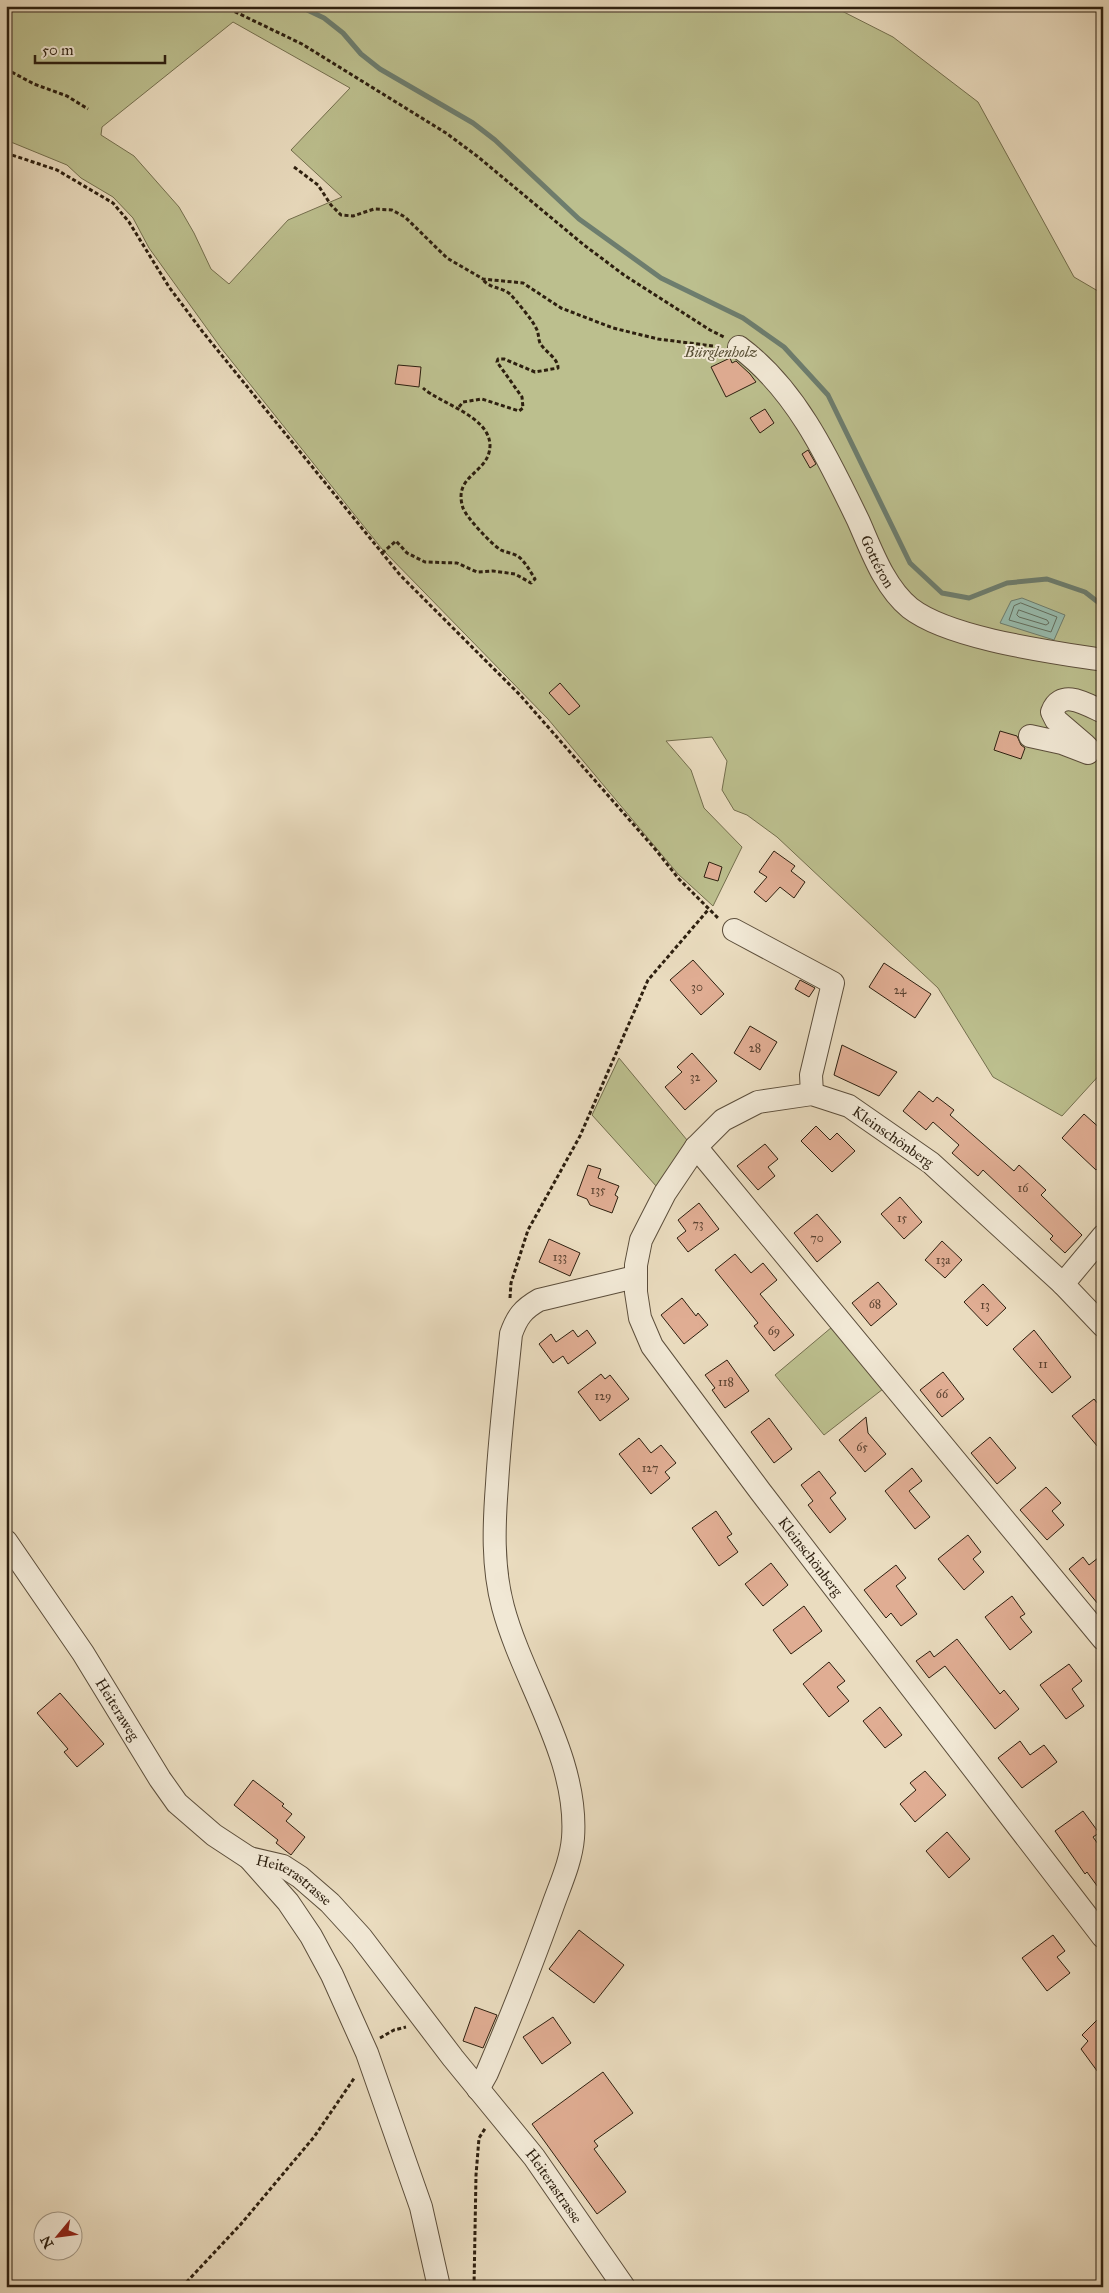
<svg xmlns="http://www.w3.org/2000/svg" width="1109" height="2293" font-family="'IM FELL Great Primer',serif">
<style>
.green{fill:#bcbf8e;stroke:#746f4e;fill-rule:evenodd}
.water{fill:#98bcae;stroke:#6d7d6e}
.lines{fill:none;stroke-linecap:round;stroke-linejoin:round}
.shore{stroke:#626e5e;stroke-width:1}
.stream{stroke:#6d7d6e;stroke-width:5}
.building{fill:#e0ad93;stroke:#2d1f0f}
.minor-casing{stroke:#5c4e3b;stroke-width:24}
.path{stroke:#2d1f0f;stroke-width:3;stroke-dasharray:4 2.5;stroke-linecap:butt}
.minor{stroke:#f1e8d5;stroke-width:22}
.labels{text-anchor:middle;stroke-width:4;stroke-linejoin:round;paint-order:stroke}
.number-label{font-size:12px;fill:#5a4230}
.park-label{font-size:15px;font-style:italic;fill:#584f35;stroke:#f1e8d5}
.street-label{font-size:15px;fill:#2d1f0f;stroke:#f1e8d5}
</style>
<rect width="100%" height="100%" fill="#eadcbf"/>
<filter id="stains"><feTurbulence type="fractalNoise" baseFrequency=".004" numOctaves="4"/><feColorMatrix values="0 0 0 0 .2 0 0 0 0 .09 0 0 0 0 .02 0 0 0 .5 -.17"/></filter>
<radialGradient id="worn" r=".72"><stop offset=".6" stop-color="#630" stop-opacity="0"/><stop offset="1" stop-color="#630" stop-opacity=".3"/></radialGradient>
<g class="green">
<path d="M6,6h826l61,31 85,65 96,175 29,17v777l-41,45 -69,-39 -55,-89 -161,-151 -30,-22 -13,-5 -12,-20 5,-29 -15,-24 -46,4 25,29 13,38 38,39 -29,59 -35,-32 -130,-155 -166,-170 -161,-201 -72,-100 -16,-30 -20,-21 -32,-19 -14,-13 -61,-25zM233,22l117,66 -59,62 51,47 -54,23 -59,64 -18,-15 -17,-36 -15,-26 -45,-51 -33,-21 1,-8z"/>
<polygon points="619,1058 687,1140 657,1187 592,1115"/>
<polygon points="832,1327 883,1389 824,1435 775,1375"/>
</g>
<polygon class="water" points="1022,598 1065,615 1054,640 1000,623 1011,601"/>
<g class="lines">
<g class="shore">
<polygon points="1021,603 1057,617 1051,632 1009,620 1014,606"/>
<polygon points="1019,610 1047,620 1049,623 1046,625 1019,617 1017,615"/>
</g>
<polyline class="stream" points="299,6 324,18 343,33 361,54 380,69 473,123 495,140 579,219 661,278 743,318 784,347 828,395 910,563 942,593 969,598 1007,583 1047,579 1085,592 1103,606"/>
</g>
<g class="building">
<polygon points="730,358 732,363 736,361 750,374 756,382 726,397 711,367"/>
<polygon points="398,365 421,367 419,387 395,384"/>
<polygon points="765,409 774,423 760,433 750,418"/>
<polygon points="808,450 816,464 810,468 802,454"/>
<polygon points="560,683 580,706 569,715 549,693"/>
<polygon points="1000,731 1017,736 1021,745 1025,748 1021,759 994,750"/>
<polygon points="774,851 795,866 791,871 805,882 794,898 780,887 766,902 754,892 767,877 759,872"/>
<polygon points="709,862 722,867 718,881 704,877"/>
<polygon points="693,960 724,994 701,1015 670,980"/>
<polygon points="884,963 931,994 915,1018 869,987"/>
<polygon points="800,980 815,988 809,997 795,989"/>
<polygon points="750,1026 777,1042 760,1070 734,1053"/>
<polygon points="842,1045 897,1072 879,1096 834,1075"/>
<polygon points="692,1053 717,1081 685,1110 665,1087 682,1072 677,1067"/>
<polygon points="919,1091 933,1102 937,1097 954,1110 950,1115 1014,1171 1019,1165 1046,1190 1041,1195 1082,1235 1065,1253 1050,1239 1053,1236 983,1170 978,1176 952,1153 959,1145 933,1122 926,1130 903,1111"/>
<polygon points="1084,1114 1103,1131 1103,1163 1096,1170 1062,1138"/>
<polygon points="816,1126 830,1140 837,1133 855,1151 832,1172 801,1141"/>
<polygon points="765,1144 778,1159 768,1167 775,1176 758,1190 737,1166"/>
<polygon points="588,1165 601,1169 598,1178 619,1186 615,1195 618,1197 612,1213 590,1205 587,1199 577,1195"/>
<polygon points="900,1197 922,1222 904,1239 881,1214"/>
<polygon points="699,1203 719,1229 688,1252 677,1238 686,1231 678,1220"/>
<polygon points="817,1214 841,1242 817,1262 794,1233"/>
<polygon points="549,1239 580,1253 570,1276 539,1262"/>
<polygon points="942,1241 962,1260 945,1278 925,1260"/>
<polygon points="735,1254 751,1273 763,1263 777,1280 760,1294 794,1335 774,1351 754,1326 758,1323 715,1270"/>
<polygon points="878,1282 897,1304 871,1326 852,1303"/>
<polygon points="983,1284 1006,1308 987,1326 964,1302"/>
<polygon points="682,1298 696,1316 698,1313 708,1325 684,1344 661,1315"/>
<polygon points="573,1330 578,1337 587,1330 596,1343 568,1364 563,1356 553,1363 539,1344 551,1334 556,1342"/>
<polygon points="1034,1330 1071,1377 1052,1393 1013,1349"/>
<polygon points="727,1360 749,1391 725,1408 712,1390 715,1388 705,1375"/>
<polygon points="943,1372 964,1399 942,1417 920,1390"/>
<polygon points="601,1374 605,1379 610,1375 629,1399 600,1421 578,1392"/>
<polygon points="1094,1399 1103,1410 1103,1453 1072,1416"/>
<polygon points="866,1417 868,1433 886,1454 865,1472 839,1440"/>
<polygon points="769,1418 792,1449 774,1463 751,1432"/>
<polygon points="990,1437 1016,1468 997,1484 971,1453"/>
<polygon points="639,1438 651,1453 661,1445 676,1463 665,1472 670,1478 651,1494 619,1454"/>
<polygon points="912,1468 922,1481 909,1491 930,1517 915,1529 885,1491"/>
<polygon points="819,1471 836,1493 830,1498 846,1519 830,1533 808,1505 813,1501 801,1485"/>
<polygon points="1046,1487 1061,1503 1052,1511 1064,1525 1047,1540 1020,1510"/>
<polygon points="716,1511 732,1534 727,1537 738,1552 719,1566 692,1528"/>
<polygon points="968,1535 981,1552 973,1559 984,1572 964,1590 938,1559"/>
<polygon points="1103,1554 1103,1610 1069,1569 1083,1557 1089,1565"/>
<polygon points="771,1563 788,1585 763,1606 745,1584"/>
<polygon points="896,1565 906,1578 896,1586 917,1614 901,1626 891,1613 886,1618 864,1590"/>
<polygon points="1012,1596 1025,1614 1020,1617 1032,1632 1010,1650 985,1617"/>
<polygon points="804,1606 822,1631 791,1654 773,1630"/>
<polygon points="957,1639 1000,1694 1004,1690 1019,1709 995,1729 945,1666 929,1678 916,1661 930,1651 934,1657"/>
<polygon points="829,1662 845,1681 837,1687 849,1701 829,1717 803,1684"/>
<polygon points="1069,1664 1082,1681 1072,1689 1084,1706 1066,1719 1040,1685"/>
<polygon points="60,1693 104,1744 77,1767 64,1752 68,1749 37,1713"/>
<polygon points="880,1707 902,1735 885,1748 863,1721"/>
<polygon points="1020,1741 1030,1755 1044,1745 1057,1762 1022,1788 998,1758"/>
<polygon points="925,1771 946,1795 915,1822 900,1804 916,1790 910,1783"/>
<polygon points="253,1780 284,1804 282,1806 292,1814 286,1821 305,1837 291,1855 276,1843 278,1840 234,1805"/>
<polygon points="1083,1811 1099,1833 1093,1837 1103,1851 1103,1894 1087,1872 1085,1874 1055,1831"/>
<polygon points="947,1832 970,1859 949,1878 926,1851"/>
<polygon points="579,1930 624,1965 594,2003 549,1969"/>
<polygon points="1053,1935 1065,1951 1057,1957 1070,1973 1047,1991 1022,1958"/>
<polygon points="475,2007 497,2015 483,2048 463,2041"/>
<polygon points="1103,2014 1103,2079 1081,2049 1088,2041 1082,2035"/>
<polygon points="553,2017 571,2043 542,2064 523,2037"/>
<polygon points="603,2072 633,2113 594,2141 598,2146 594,2149 626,2192 597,2214 532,2124"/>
</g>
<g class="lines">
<g class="minor-casing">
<g id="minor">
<path id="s1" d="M739,347c57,42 89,111 119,173 13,29 26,67 52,88 40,31 142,44 193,52"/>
<path d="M1030,736l32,7 26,10v-5l-4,-4 -28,-24 -4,-8c9,-24 34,-8 51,0"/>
<polyline points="734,930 833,983 811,1075 812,1094"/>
<polyline points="696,1147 1103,1639"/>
<polyline points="1063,1284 1103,1236"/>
<path id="s2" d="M1103,1326l-40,-42 -132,-121 -82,-57 -37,-12 -54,8 -35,18 -27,27 -31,46 -24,47 -5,25v27l4,26 12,28 108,145 343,446"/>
<path id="s3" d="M6,1541l77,112 77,126 17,24 37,32 35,23 39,44 23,34 21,39 35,78 54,154 18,80"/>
<path id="s4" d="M249,1858l34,8 17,11 30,26 31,34 92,121 81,99 90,130"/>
<path d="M478,2089l9,-16c23,-54 45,-109 65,-165 8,-23 19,-46 21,-70 6,-80 -50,-156 -70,-231 -11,-41 -9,-83 -6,-123 3,-51 9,-100 14,-150 6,-17 12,-25 28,-34l96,-23"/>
</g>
</g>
<g class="path">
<polyline points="223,6 302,44 446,133 477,156 584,245 624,275 710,330 724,337"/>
<polyline points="6,69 34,84 67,96 88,109"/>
<polyline points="6,153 57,170 113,203 129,222 169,287 202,331 400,575 520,695 655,849 679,879 719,919"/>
<polyline points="294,167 318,185 331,205 341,215 353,216 374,209 392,210 405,217 447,258 483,279 523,283 561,308 613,328 658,339 721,347"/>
<path d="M459,407l4,-5 19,-3 37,12 4,-3 -1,-11 -25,-35 1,-3h6l31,13 23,-4c0,-10 -13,-16 -18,-25 -2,-5 -1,-10 -4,-15 -2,-6 -22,-30 -26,-34 -10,-8 -17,-4 -27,-14"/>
<path d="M382,553l14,-12 11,12 18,9 32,1 20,9 16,-1 22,3 16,9 4,-4c-5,-8 -9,-16 -16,-22 -5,-4 -12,-4 -18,-7 -9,-5 -35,-33 -38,-42 -11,-34 27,-34 27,-63 -1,-29 -49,-41 -67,-57"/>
<polyline points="510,1298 511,1283 528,1230 580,1136 648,980 708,910"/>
<polyline points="380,2038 394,2030 406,2027"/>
<polyline points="182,2287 241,2224 314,2137 355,2077"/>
<polyline points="474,2287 476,2175 479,2138 486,2127"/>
</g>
<use href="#minor" class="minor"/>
</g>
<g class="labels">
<g class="number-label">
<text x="697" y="991">30</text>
<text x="900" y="994">24</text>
<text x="755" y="1052">28</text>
<text x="695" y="1081">32</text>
<text x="1023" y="1192">16</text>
<text x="598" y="1194">135</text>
<text x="902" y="1222">15</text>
<text x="698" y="1228">73</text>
<text x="817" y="1242">70</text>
<text x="560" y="1261">133</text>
<text x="943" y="1264">13a</text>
<text x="875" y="1308">68</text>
<text x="985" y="1309">13</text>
<text x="774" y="1335">69</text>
<text x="1043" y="1368">11</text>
<text x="726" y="1386">118</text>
<text x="942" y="1398">66</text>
<text x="603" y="1400">129</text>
<text x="862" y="1451">65</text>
<text x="650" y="1472">127</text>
</g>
<g class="park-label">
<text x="721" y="357">Bürglenholz</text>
</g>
<g class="street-label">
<text dy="5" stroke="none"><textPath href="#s1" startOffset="258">Gottéron</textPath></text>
<text transform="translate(893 1137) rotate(35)" y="5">Kleinschönberg</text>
<text dy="5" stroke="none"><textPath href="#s2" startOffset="989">Kleinschönberg</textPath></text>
<text dy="5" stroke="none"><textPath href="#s3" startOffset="202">Heiteraweg</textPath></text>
<text dy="5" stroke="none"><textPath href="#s4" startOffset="51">Heiterastrasse</textPath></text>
<text dy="5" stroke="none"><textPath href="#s4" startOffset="456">Heiterastrasse</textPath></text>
</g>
</g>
<rect width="1109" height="2293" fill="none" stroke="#eadcbf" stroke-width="25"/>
<rect x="8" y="8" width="1094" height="2278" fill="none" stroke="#2d1f0f" stroke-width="2.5"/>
<rect x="12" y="12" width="1084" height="2268" fill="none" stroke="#2d1f0f"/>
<g transform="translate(58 2236) rotate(241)"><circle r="24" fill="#f1e8d5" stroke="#a39886"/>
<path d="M0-4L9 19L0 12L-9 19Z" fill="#8f2418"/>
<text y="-8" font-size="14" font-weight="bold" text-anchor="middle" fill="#2d1f0f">N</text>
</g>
<path d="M35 55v8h130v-8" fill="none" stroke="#2d1f0f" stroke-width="2.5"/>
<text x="42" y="55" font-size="15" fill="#2d1f0f" stroke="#f1e8d5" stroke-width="4" paint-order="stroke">50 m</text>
<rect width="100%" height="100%" filter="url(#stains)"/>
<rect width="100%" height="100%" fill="url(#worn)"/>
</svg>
